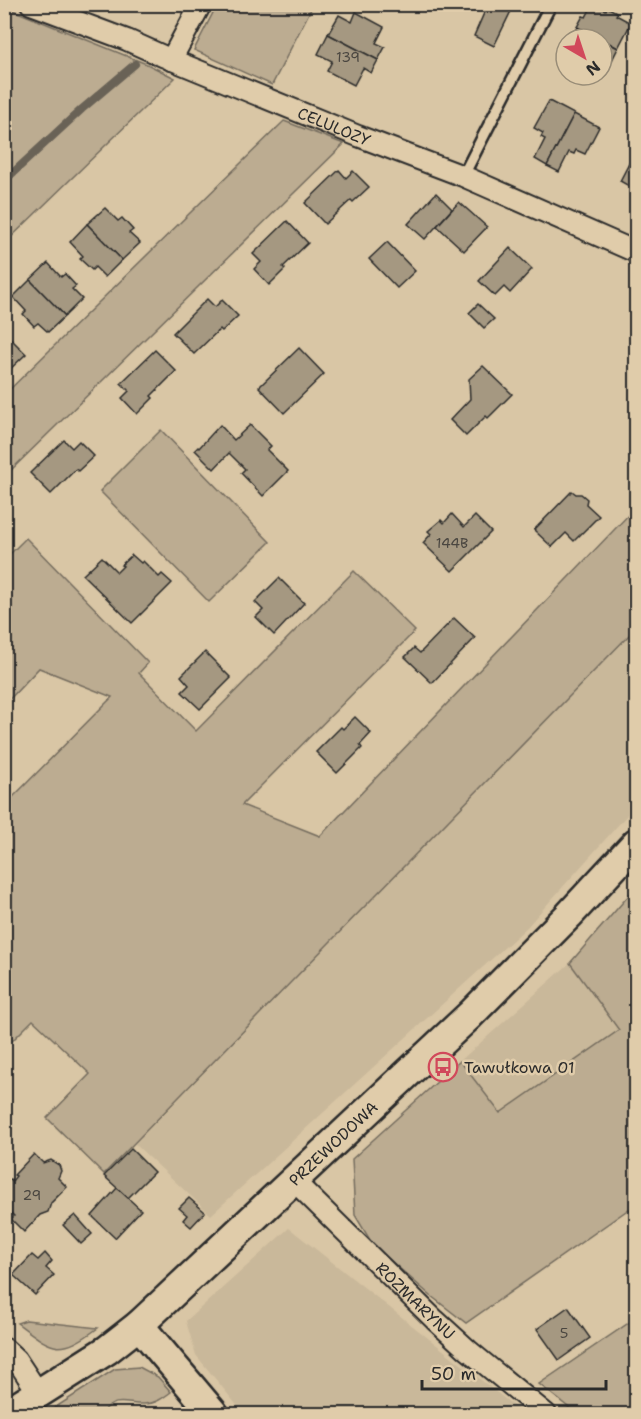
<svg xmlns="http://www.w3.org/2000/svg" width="641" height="1419" font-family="'Shantell Sans',sans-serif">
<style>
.built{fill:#c9b89a}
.green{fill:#bcac91;stroke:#746c5e;stroke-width:1.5}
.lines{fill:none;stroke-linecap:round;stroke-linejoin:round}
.stream{stroke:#696256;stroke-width:8}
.building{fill:#a59881;stroke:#2b2b2b;stroke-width:1.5}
.lane-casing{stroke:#2b2b2b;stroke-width:15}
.street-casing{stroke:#2b2b2b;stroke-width:24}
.secondary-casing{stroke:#2b2b2b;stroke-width:33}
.lane{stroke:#e0ccaa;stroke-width:10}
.street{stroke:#e0ccaa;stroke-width:20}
.secondary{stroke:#e0ccaa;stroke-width:28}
.labels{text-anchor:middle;stroke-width:5;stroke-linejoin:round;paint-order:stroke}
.number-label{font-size:14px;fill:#4a4640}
.street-label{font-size:16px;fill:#2b2b2b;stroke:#e0ccaa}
.poi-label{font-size:16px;fill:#2b2b2b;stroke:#e0ccaa;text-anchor:start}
</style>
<rect width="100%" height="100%" fill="#d9c6a5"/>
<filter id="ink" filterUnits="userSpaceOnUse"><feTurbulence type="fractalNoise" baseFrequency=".0167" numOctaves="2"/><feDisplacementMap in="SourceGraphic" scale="12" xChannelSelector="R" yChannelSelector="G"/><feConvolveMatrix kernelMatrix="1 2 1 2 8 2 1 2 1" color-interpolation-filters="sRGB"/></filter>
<g filter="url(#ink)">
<g class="built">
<polygon points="636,628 636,805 527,927 211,1215 135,1144"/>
<polygon points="570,963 620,1030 500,1114 460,1061"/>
<polygon points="289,1228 524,1414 244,1414 196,1355 186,1321"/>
</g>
<g class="green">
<polygon points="217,5 313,5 272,85 194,50"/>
<polygon points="5,7 149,65 175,78 5,243"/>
<polygon points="284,121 344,144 5,476 5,394"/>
<polygon points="161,430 270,542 209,602 100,491"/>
<polygon points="636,507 636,628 104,1174 47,1118 90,1074 33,1020 5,1048 4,806 112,697 39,668 5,704 5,559 26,538 148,663 139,673 196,731 354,571 415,631 242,805 320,836"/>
<polygon points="636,887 636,1219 629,1209 466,1323 431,1296 373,1245 355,1215 352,1159 460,1061 500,1113 619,1030 570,963"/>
<polygon points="636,1318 636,1414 577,1414 539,1384"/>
<path d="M26,1320l72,8c-39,29 -45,22 -81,-5z"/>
<path d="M139,1367l19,10 13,15c-8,6 -16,12 -27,12 -16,1 -29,-8 -41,8l2,2h-60l70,-45z"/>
</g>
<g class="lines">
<polyline class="stream" points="4,181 82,109 135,64"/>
</g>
<g class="building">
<polygon points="488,4 502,4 512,9 494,46 474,36"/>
<polygon points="593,4 606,10 607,7 618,13 616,15 631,23 618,48 602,39 577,27 583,16 586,17"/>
<polygon points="356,12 384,27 376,43 385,47 378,60 328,34 339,15 352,22"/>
<polygon points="577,27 600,39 571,39"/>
<polygon points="328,34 378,60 371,73 363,68 354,85 327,71 332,61 318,54"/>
<polygon points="602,40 618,48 605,74 602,73"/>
<polygon points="549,101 574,114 547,166 535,159 545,139 541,137 543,133 534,128"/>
<polygon points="574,114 599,127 585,154 576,150 574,154 569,152 559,172 547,166"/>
<polygon points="636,150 636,190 620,181"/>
<polygon points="339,170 346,178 353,171 369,187 353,202 351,200 325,224 305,203"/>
<polygon points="436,193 452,209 425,239 408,224"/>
<polygon points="459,202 487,227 464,251 437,226"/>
<polygon points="105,208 118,221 122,218 133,230 129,233 140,243 122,260 87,224"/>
<polygon points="287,221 308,243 283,267 285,269 269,285 254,269 261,262 253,254"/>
<polygon points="87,224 122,260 105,277 95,267 92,270 80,259 83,256 70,242"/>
<polygon points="387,242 415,271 397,288 369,259"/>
<polygon points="510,248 532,269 510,293 504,287 495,296 479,281"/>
<polygon points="48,263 61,277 65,274 76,286 72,289 82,299 65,316 30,280"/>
<polygon points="30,280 65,316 48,332 38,323 34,326 23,314 26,311 13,297"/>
<polygon points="207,299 215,307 222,300 238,316 222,331 220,329 194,354 173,333"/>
<polygon points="478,304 494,319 484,328 469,313"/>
<polygon points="4,332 26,354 5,374 4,373"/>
<polygon points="299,348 324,374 284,413 259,387"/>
<polygon points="155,350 176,371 151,396 153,398 137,414 122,398 129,391 121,383"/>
<polygon points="483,366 512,394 488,418 486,416 466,436 450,420 470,399 469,379"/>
<polygon points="220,425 234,440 250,425 271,446 267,450 288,471 263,496 241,473 245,469 229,453 214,469 195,450 198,447 199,448"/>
<polygon points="64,440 72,448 79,441 94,456 78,471 76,469 51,494 30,473"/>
<polygon points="572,491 576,494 581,494 587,499 586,504 599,516 574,541 566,533 552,547 534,530"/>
<polygon points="452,514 464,527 475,516 491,532 452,571 423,543 431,534 428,531 441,520 444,523"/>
<polygon points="132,555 141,563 143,561 159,577 162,574 172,583 132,623 83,575 102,557 117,572 123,566 121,565"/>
<polygon points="279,578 304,603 274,635 256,617 263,610 255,602"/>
<polygon points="454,618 475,638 432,683 405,657 414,648 420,653"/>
<polygon points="205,652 231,678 200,709 182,692 189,685 181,676"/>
<polygon points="355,717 371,733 360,745 362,748 337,773 316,752 341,727 343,729"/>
<polygon points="131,1149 154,1172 128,1198 104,1176"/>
<polygon points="34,1154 43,1163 51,1160 59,1165 61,1171 58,1178 67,1187 51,1203 48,1212 40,1215 24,1232 11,1219 14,1216 6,1209 4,1210 4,1184 10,1179 12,1181 16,1176 14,1175"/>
<polygon points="117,1188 141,1210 115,1238 92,1216"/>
<polygon points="189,1198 205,1212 191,1227 183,1220 187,1215 179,1208"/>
<polygon points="75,1215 92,1234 81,1244 63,1225"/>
<polygon points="45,1253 52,1261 46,1268 54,1275 35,1295 13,1275 32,1255 38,1260"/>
<polygon points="568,1307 590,1338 559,1360 537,1329"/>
</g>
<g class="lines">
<g class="lane-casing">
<polyline id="lane" points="463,176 551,4"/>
</g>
<g class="street-casing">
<g id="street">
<path id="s1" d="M31,4l96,36 38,17 193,79 105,40 173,76"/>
<polyline points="171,60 201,4"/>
<path id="s2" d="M293,1180l142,140 33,30 78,64"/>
<polyline points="4,1348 16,1359 39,1394"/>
</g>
</g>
<g class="secondary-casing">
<g id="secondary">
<polyline points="139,1325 214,1414"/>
<path id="s3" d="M6,1414l101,-64 32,-25 331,-310 99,-100 67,-72"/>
</g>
</g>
<use href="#lane" class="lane"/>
<use href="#street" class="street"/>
<use href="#secondary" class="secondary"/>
</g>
</g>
<defs>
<g id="bus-ring" transform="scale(1.5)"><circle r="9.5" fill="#e0ccaa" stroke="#d1495b" stroke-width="1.5"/><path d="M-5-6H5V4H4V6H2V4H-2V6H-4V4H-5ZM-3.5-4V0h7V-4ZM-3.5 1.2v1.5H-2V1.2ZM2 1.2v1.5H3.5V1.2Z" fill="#d1495b"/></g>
</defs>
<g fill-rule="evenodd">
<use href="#bus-ring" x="443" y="1067"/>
</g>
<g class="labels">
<g class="number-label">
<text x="348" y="62">139</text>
<text x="452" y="548">144B</text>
<text x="32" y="1200">29</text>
<text x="564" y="1338">5</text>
</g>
<g class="street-label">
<text dy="6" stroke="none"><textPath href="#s1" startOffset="327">CELULOZY</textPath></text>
<text dy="6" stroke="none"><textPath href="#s3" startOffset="426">PRZEWODOWA</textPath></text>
<text dy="6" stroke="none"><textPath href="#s2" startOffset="172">ROZMARYNU</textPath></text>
</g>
<g class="poi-label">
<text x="464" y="1073">Tawułkowa 01</text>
</g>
</g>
<rect width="641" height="1419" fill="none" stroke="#e0ccaa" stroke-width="24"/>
<rect x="12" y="12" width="617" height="1395" fill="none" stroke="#2b2b2b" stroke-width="2" filter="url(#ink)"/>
<g transform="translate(584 57) rotate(141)"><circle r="28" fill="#e0ccaa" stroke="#988c77" stroke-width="1.5"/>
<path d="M0-4.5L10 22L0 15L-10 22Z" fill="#d1495b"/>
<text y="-9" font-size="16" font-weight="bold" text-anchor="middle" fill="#2b2b2b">N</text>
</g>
<path d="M422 1380v9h184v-9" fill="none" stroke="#2b2b2b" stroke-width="3"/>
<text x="431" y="1380" font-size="18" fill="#2b2b2b" stroke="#e0ccaa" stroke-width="4.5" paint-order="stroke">50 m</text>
</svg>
